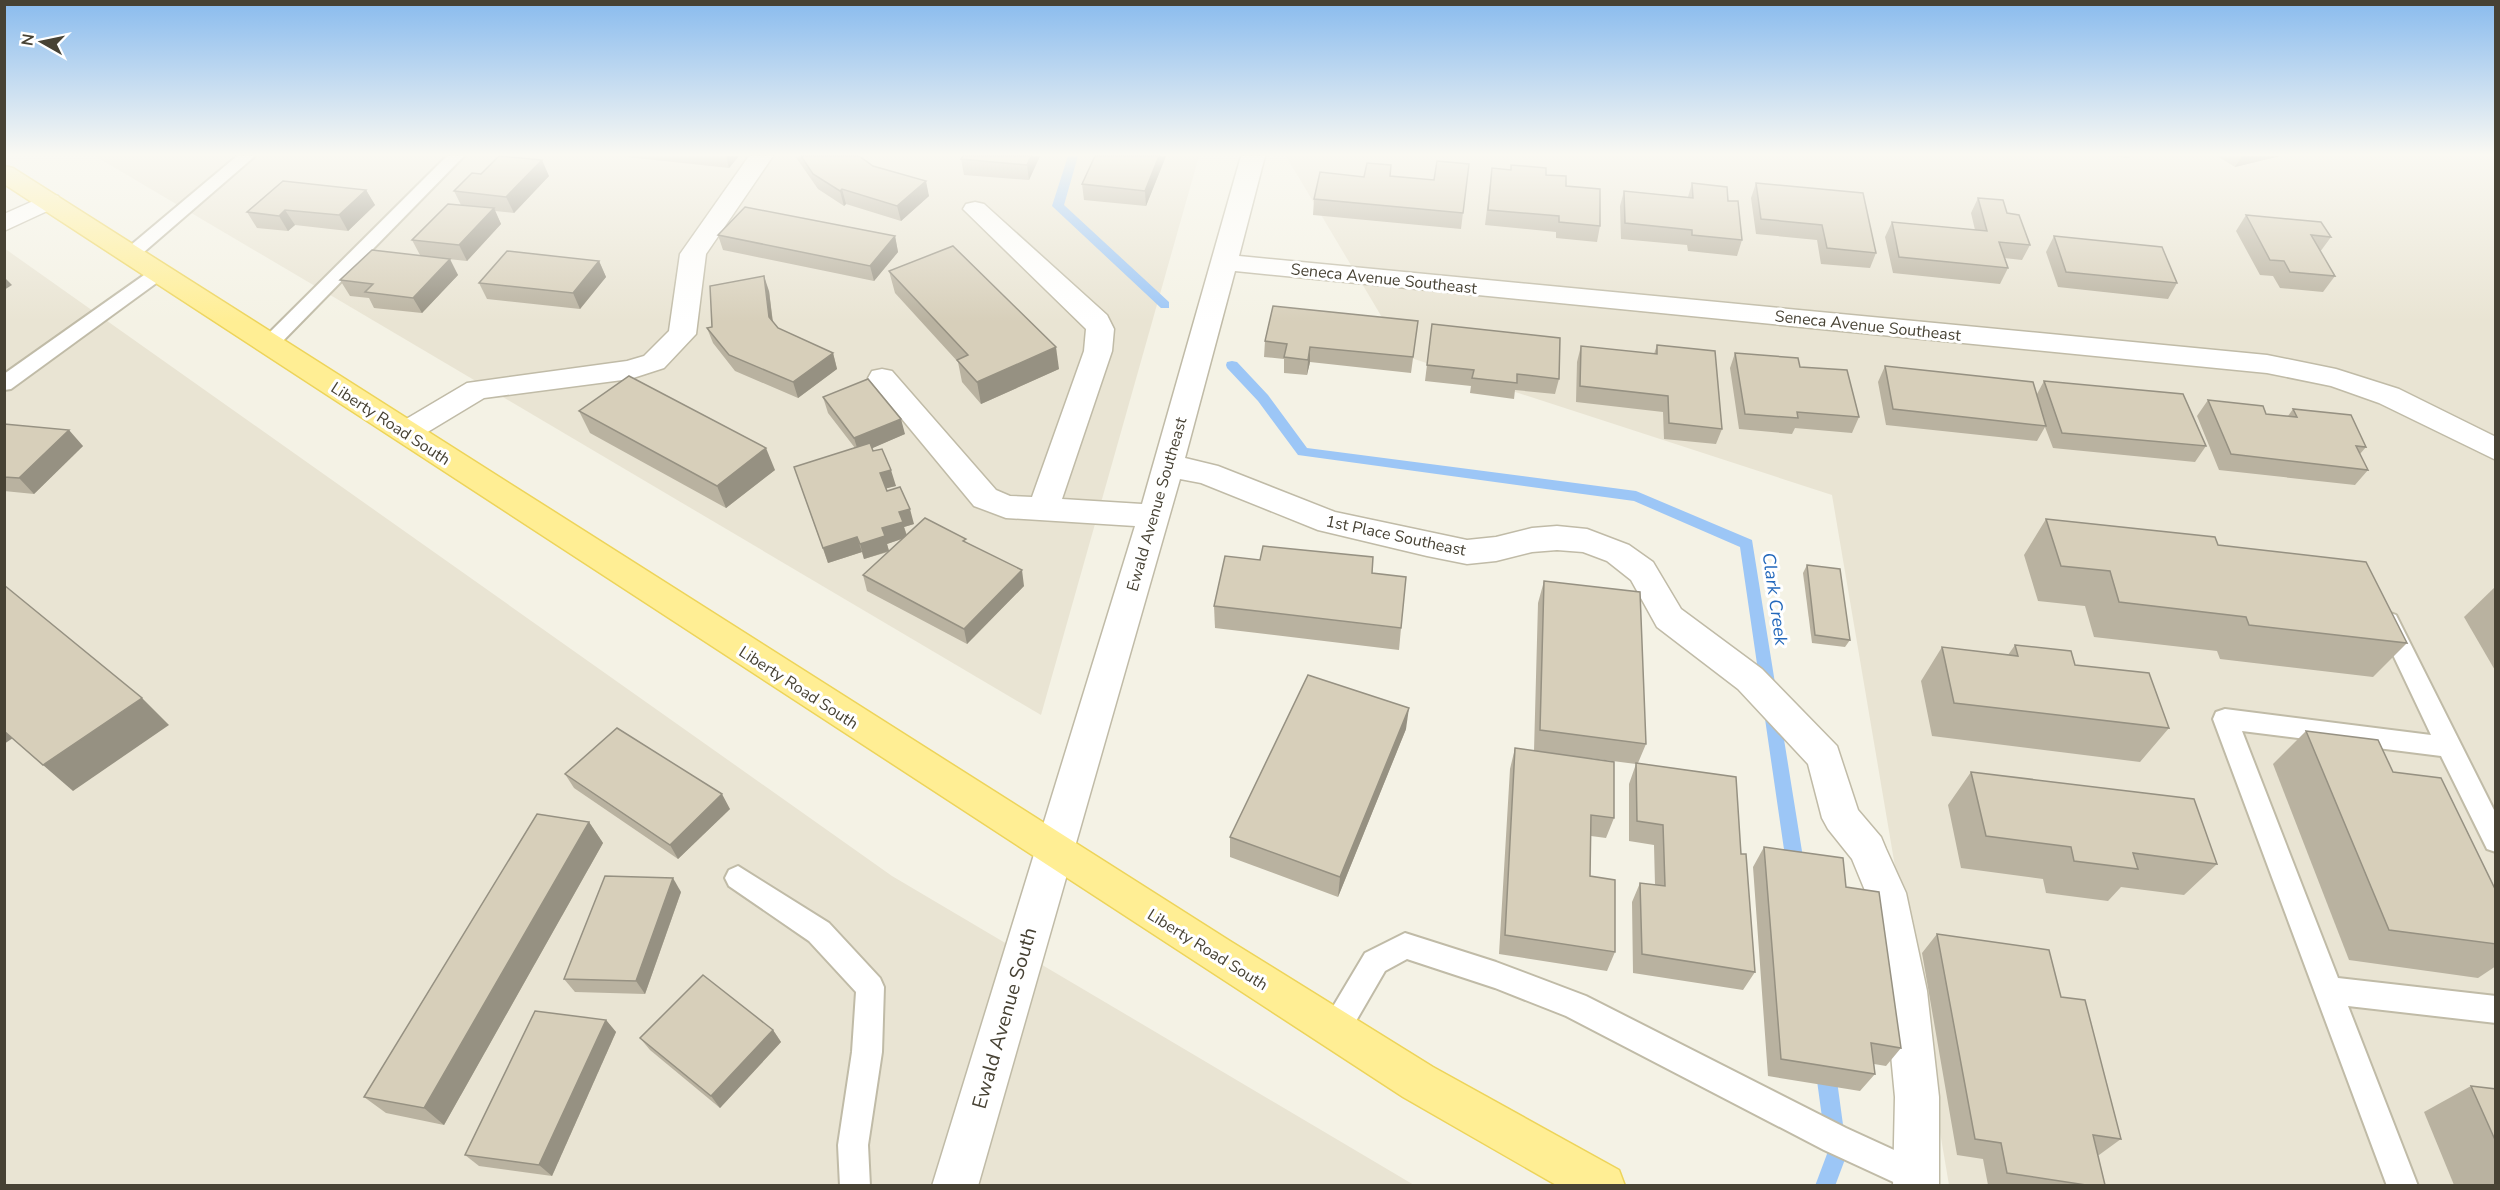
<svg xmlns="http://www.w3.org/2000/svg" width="2500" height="1190" font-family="'Nunito Sans',sans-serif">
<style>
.residential{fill:#e9e4d3}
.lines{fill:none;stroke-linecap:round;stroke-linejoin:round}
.stream{fill:#9cc6f6;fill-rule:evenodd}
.service-casing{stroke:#c0bba7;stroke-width:4}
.minor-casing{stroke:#c0bba7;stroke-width:3}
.primary-casing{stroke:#edd45a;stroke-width:3}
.service{fill:#fff;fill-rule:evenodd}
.minor{fill:#fff;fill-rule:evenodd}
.primary{fill:#ffee94;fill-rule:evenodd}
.wall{fill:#b9b2a0;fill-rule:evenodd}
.shaded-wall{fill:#969182}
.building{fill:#d7cfba;stroke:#969182;stroke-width:1.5}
.labels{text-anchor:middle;stroke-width:6;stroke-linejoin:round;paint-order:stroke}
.street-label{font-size:16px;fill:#474234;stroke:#fff}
.water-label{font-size:18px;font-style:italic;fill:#2469bc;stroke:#fff}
.near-street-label{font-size:20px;fill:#474234;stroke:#fff}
</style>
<rect width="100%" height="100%" fill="#f4f2e5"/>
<g class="residential">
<polygon points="95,156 1199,156 1041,715"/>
<polygon points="1286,156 2495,156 2495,1185 1949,1185 1832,495 1405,356"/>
<polygon points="4,248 892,876 1414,1185 5,1185"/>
</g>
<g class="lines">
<g class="stream">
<polygon points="1068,156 1078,156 1064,205 1169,302 1169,308 1161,308 1052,206"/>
<polygon points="1232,361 1237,362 1268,395 1307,448 1636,491 1752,540 1805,870 1802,876 1796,878 1790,876 1787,870 1740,547 1634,501 1298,455 1258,401 1227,368 1226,365 1227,362"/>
<polygon points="1825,1056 1832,1059 1835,1066 1847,1154 1835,1186 1815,1186 1827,1154 1815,1066 1818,1059"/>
</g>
<g class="service-casing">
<g id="service">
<polygon points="237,156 255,156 137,258 125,258 122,254 125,250"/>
<polygon points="447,156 464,156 276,348 262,348 260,344 262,340"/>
<polygon points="160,267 169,272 166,276 11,389 4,390 4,374 154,268"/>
<polygon points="2388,612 2396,615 2399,621 2496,814 2496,852 2487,849 2441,756 2242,731 2338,978 2496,996 2496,1023 2348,1006 2418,1186 2387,1186 2213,719 2216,712 2225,709 2431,735 2377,621 2380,615"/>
<polygon points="738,866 829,923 880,978 884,987 882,1052 868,1145 870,1186 840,1186 838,1145 852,1052 856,992 809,941 729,886 725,878 729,870"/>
<polygon points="1405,933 1496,962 1586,996 1846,1128 1929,1166 1933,1177 1930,1186 1902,1186 1824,1150 1566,1016 1495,988 1407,959 1385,971 1345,1040 1335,1044 1325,1040 1321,1030 1325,1020 1365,953"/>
</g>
</g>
<g class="minor-casing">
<g id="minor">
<polygon points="749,156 773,156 706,254 696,334 664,368 630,379 484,398 416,439 406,442 396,439 391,432 396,425 467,383 627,361 644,356 669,331 680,254"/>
<polygon points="1241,156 1265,156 1239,256 2267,355 2336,369 2399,389 2496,437 2496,460 2379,403 2331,386 2267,373 1235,271 1185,458 1218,466 1335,512 1467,540 1496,537 1532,528 1557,526 1587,529 1629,545 1653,562 1681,609 1762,669 1837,746 1858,810 1881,837 1886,849 1906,893 1927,991 1939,1097 1939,1186 1893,1186 1895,1097 1885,991 1866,893 1852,859 1828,829 1822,818 1808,764 1738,689 1657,627 1631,580 1607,561 1583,552 1557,550 1532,552 1496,561 1467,564 1427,556 1318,530 1201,483 1180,479 978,1186 932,1186 1135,526 1006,518 974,506 868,378 872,371 882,369 892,371 996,490 1010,496 1032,497 1084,351 1086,329 963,209 966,204 975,202 984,204 1107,315 1114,329 1112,351 1062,499 1142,504"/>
<polygon points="49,194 58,196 61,201 58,206 4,231 4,214"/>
</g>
</g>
<g class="primary-casing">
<polygon id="primary" points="4,166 13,168 1230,941 1433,1067 1619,1170 1625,1186 1558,1186 1403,1097 4,184"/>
</g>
<use href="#service" class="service"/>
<use href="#minor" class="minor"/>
<use href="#primary" class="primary"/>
</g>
<g class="wall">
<polygon points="627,156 739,156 729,168 627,157"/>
<polygon points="795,156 859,156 873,166 929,196 901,221 846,204 844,206 818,189"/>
<polygon points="1040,156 1029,180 964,175 961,159"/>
<polygon points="1095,156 1166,156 1146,206 1084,200 1082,184"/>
<polygon points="2108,156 2130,156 2129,158"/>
<polygon points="2217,156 2280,156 2235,167"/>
<polygon points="1469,164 1461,229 1313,215 1314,199 1391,165 1390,177 1434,180"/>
<polygon points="1511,165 1546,175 1566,186 1600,226 1597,242 1556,238 1556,232 1485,225 1492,168 1511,170"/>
<polygon points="481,174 549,176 514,213 495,211 501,224 467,261 448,259 458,275 422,313 374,308 369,298 350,296 340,280 420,255 412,240 461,205 454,191"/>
<polygon points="1692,183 1728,201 1742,240 1737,256 1688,251 1687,245 1621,239 1620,206 1624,191 1688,197"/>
<polygon points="1756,183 1876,253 1870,268 1821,264 1817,240 1756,234 1751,198"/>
<polygon points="366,190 375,205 348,231 295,225 288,231 257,228 247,212"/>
<polygon points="1978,198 2007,213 2030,245 2022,260 2004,258 2008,268 2000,284 1893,273 1885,237 1892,222 1975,230 1971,213"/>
<polygon points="2246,215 2331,237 2320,252 2335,276 2323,292 2280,288 2273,276 2260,275 2236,231"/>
<polygon points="718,235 895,236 898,252 874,281 723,250"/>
<polygon points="2054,236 2177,283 2168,299 2058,287 2046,252"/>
<polygon points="599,261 606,277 580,309 487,299 479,283"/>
<polygon points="889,271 1059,369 981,404 962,382 958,362 895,293"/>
<polygon points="769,291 773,322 778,328 833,353 837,369 798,398 735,371 713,343 707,328 712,327"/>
<polygon points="1432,324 1559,379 1555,394 1515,390 1514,399 1470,393 1471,386 1425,381"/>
<polygon points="1416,336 1411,373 1310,362 1307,375 1284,373 1284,359 1264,357 1265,341"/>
<polygon points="1657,345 1722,429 1716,444 1664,439 1663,412 1576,402 1577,362 1581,346 1654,354"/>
<polygon points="1735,353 1800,367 1859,417 1852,433 1795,428 1792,434 1739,429 1730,368"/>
<polygon points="1885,366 2037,394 2044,381 2206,446 2195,462 2053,448 2045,427 2037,441 1886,425 1878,382"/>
<path d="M823,397l82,37 -33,14 24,38 -10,2 1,3 27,33 -10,3 3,8 60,8 57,43 -57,58 -100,-53 -4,-16 25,-23 -24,7 -2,-7 -34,11 -34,-96 61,-19 -27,-35zM902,539l-13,12 -2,-7z"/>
<polygon points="2208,400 2266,414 2288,416 2293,409 2366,447 2360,454 2368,470 2355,485 2219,470 2197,416"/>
<polygon points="579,411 775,470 726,508 590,433"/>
<polygon points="4,424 83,446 34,494 4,491"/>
<polygon points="2046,519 2218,545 2407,643 2373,677 2220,659 2217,651 2094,637 2085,606 2038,601 2024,555"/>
<polygon points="1807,565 1850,640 1845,647 1812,643 1803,573"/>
<polygon points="1544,581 1646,744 1638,763 1741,854 1755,972 1743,990 1633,973 1632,902 1640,883 1655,885 1654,845 1629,841 1629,784 1636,764 1589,758 1614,818 1606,838 1591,836 1590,876 1615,952 1607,971 1499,954 1510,769 1515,748 1534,751 1538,603"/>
<polygon points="2496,586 2496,672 2464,617"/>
<polygon points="1214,606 1401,628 1399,650 1215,628"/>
<polygon points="2015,645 2075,665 2169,728 2140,762 1932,736 1921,681 1942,647 2008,655"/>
<polygon points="1406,729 1338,897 1230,857 1230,837"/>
<polygon points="2306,731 2393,772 2496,944 2496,966 2478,978 2349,960 2273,764"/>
<polygon points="1971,772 2217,864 2184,895 2121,887 2108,901 2046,893 2043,879 1961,868 1948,805"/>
<polygon points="565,774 730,809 678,859 574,788"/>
<polygon points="589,822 603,843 444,1125 386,1113 364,1097"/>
<polygon points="1764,847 1846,887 1901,1048 1886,1066 1874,1064 1875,1074 1860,1091 1768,1076 1753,867"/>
<polygon points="681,892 645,994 575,992 564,979"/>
<polygon points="1937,934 2061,997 2121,1139 2099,1155 2098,1155 2105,1185 1988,1185 1983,1159 1957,1155 1922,953"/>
<polygon points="606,1020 616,1032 552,1176 479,1166 465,1155"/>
<polygon points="773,1030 781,1042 720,1108 650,1050 640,1038"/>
<polygon points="2471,1086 2496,1089 2496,1185 2454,1185 2424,1112"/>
</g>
<g class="shaded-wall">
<polygon points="726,156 739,156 729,168"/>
<polygon points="1031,156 1040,156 1029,180 1027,165"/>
<polygon points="1159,156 1166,156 1146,206 1145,191"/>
<polygon points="2242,156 2280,156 2235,167"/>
<polygon points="542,160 549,176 514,213 506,197"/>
<polygon points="926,181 929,196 901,221 897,206"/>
<polygon points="842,189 846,204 844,206 840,191"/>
<polygon points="366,190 375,205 348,231 339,215"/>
<polygon points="494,208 501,224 467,261 459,245"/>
<polygon points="285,210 295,225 288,231 279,216"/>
<polygon points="895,236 898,252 874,281 870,266"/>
<polygon points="450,259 458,275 422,313 413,298"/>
<polygon points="599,261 606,277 580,309 573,293"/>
<polygon points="764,276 769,291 774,333 769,317"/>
<polygon points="4,277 12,285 4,290"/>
<polygon points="1056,347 1059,369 981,404 977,382"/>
<polygon points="1310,347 1310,362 1307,375 1308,360"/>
<polygon points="833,353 837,369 798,398 793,382"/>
<polygon points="901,419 905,434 859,454 854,438"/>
<polygon points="69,430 83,446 34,494 19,478"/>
<polygon points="766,448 775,470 726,508 717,486"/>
<polygon points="891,470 896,486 884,489 880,473"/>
<polygon points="910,509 914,524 904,527 907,537 887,544 889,551 864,559 860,544 882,528 899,512"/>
<polygon points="857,537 862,552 828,563 823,548"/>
<polygon points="1022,570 1024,586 967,644 964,629"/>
<polygon points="142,698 169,725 73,791 43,765"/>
<polygon points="1409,708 1406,729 1338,897 1340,877"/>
<polygon points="4,730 13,738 4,744"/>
<polygon points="722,794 730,809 678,859 670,845"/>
<polygon points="589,822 603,843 444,1125 424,1108"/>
<polygon points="673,878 681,892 645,994 636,981"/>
<polygon points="606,1020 616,1032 552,1176 539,1165"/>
<polygon points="773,1030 781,1042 720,1108 711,1096"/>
</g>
<g class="building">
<polygon points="499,156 542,160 506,197 454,191 472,173 481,174"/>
<polygon points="801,156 859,156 873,166 926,181 897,206 842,189 840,191 813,174"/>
<polygon points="963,156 1031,156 1027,165 961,159"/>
<polygon points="1095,156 1159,156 1145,191 1082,184"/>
<polygon points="1437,161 1469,164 1463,213 1314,199 1320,172 1364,177 1367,163 1391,165 1390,176 1434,180"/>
<polygon points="1511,165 1546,168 1546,175 1566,176 1566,186 1600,189 1600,226 1559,222 1559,216 1488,210 1492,168 1511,170"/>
<polygon points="283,181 366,190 339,215 285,210 279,216 247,212"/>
<polygon points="1692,183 1727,187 1728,201 1738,201 1742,240 1692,235 1692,230 1625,223 1624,191 1693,198"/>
<polygon points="1756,183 1863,193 1876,253 1827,248 1822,225 1761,219"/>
<polygon points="1978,198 2003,200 2007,213 2019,215 2030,245 1999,242 2008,268 1899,257 1892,222 1987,231"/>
<polygon points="448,204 494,208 459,245 412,240"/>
<polygon points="745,207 895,236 870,266 718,235"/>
<polygon points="2246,215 2321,222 2331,237 2311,235 2335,276 2290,272 2284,261 2270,260"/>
<polygon points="2054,236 2162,247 2177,283 2066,272"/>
<polygon points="953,246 1056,347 977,382 957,360 968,355 889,271"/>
<polygon points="372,250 450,259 413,298 365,292 373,284 340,280"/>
<polygon points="507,251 599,261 573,293 479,283"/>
<polygon points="764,276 769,317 778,328 833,353 793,382 729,355 707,328 712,327 710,286"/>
<polygon points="1273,306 1418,321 1413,357 1310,347 1308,360 1284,357 1287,344 1265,341"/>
<polygon points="1432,324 1560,338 1559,379 1517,374 1517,383 1472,378 1474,370 1427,365"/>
<polygon points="1657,345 1715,351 1722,429 1669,423 1668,396 1580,386 1581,346 1657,354"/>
<polygon points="1735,353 1798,358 1800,367 1847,370 1859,417 1797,412 1798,418 1745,414"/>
<polygon points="1885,366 2033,382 2046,426 1893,409"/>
<polygon points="629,376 766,448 717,486 579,411"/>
<polygon points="868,379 901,419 854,438 823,397"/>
<polygon points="2044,381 2183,394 2206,446 2062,433"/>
<polygon points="2208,400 2263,406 2266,414 2297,417 2293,409 2351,415 2366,447 2356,446 2368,470 2231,454"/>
<polygon points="4,424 69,430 19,478 4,477"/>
<polygon points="870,443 873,451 882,449 891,470 880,473 887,491 900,487 910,509 899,512 903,522 882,528 885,536 860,544 857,537 823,548 794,467"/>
<polygon points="925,518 966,539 963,541 1022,570 964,629 863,575"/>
<polygon points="2046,519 2215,537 2218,545 2366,562 2407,643 2249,625 2246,617 2119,602 2110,571 2061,566"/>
<polygon points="1263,546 1373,557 1372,573 1406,577 1401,628 1214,606 1225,556 1260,560"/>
<polygon points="1807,565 1840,569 1850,640 1815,635"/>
<polygon points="1544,581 1640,592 1646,744 1540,730"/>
<polygon points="4,585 142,698 43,765 4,731"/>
<polygon points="2015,645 2071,651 2075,665 2149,673 2169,728 1954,703 1942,647 2018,656"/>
<polygon points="1308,675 1409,708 1340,877 1230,837"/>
<polygon points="617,728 722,794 670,845 565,774"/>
<polygon points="2306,731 2378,740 2393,772 2441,778 2496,891 2496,944 2389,930"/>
<polygon points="1515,748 1614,762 1614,818 1591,815 1590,876 1615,880 1615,952 1505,935"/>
<polygon points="1636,763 1736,777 1741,854 1746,854 1755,972 1642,954 1640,883 1665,886 1663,825 1637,821"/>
<polygon points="1971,772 2194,799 2217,864 2133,853 2138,869 2074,861 2071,847 1986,836"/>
<polygon points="537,814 589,822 424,1108 364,1097"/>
<polygon points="1764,847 1843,858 1846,887 1879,892 1901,1048 1871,1043 1875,1074 1781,1059"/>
<polygon points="605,876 673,878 636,981 564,979"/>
<polygon points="1937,934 2049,950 2061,997 2085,1000 2121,1139 2093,1135 2105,1185 2086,1185 2007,1173 2001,1143 1975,1139"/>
<polygon points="703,975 773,1030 711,1096 640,1038"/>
<polygon points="535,1011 606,1020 539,1165 465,1155"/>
<polygon points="2471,1086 2496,1089 2496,1142"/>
</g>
<linearGradient id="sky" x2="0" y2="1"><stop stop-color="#89bbee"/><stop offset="0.48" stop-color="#faf9f3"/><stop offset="1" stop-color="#faf9f3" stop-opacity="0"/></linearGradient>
<rect width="2500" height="322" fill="url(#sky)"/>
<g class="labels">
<g class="street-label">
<text transform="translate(1384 278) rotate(6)" y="6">Seneca Avenue Southeast</text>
<text transform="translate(1868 325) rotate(6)" y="6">Seneca Avenue Southeast</text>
<text transform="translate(391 423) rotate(33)" y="6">Liberty Road South</text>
<text transform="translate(1156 504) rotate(-74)" y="6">Ewald Avenue Southeast</text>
<text transform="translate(1396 535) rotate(12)" y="6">1st Place Southeast</text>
<text transform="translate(799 687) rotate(33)" y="6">Liberty Road South</text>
<text transform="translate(1208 949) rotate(32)" y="6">Liberty Road South</text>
</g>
<g class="water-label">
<text transform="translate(1775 599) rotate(82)" y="6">Clark Creek</text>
</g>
<g class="near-street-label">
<text transform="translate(1004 1018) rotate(-74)" y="7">Ewald Avenue South</text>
</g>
</g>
<rect width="2500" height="1190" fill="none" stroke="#474234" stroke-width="12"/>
<g transform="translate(42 42) rotate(279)" stroke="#ffffff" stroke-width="4.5" paint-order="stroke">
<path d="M0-4.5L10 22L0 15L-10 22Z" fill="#474234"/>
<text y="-9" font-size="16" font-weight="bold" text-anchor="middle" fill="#474234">N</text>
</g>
</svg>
